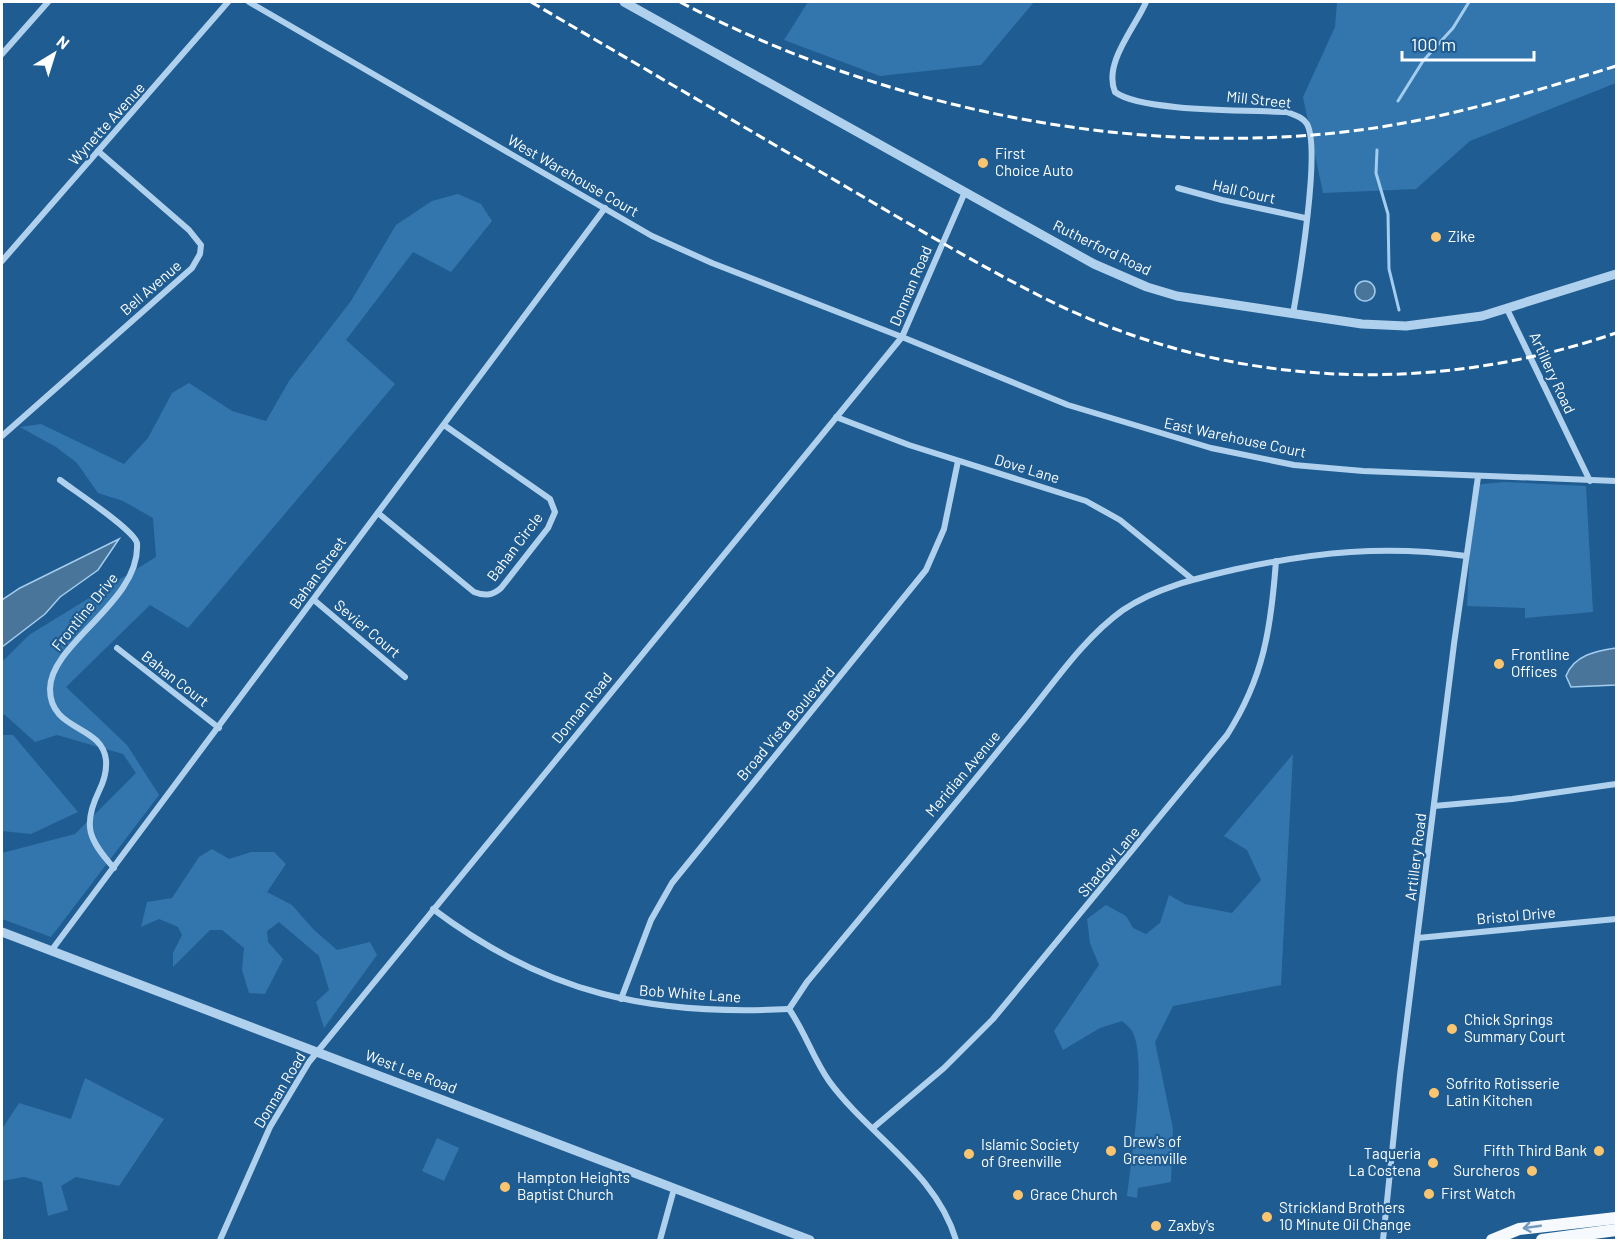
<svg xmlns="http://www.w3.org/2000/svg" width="1618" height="1242" font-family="Barlow,sans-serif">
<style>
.green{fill:#3376ae}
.water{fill:#4a759a;stroke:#a3cdef;stroke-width:1.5}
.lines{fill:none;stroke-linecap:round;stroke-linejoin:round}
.stream{stroke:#a3cdef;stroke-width:3}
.minor{stroke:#b0d1ed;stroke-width:6}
.tertiary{stroke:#b0d1ed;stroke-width:9}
.primary{stroke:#f6faff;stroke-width:12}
.rail{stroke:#fff;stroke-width:3;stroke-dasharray:10 4.5;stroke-linecap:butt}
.oneway{stroke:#759bbd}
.poi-dot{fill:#fbc570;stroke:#1f5c91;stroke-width:2}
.labels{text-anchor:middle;stroke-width:4.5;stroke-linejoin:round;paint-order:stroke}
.street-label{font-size:15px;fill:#fff;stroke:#1f5c91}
.poi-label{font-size:15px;fill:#fff;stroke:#1f5c91;text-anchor:start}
</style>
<rect width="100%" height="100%" fill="#1f5c91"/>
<g class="green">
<polygon points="808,2 1034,2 981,65 880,76 784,40"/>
<polygon points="1337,2 1616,2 1616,83 1470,141 1416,189 1323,193 1303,97 1335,27"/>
<polygon points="458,194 481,204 492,221 451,272 413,252 346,340 395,384 188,628 150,605 66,687 127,745 159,795 51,937 2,919 2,853 75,834 136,773 123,754 57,735 35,742 4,714 2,716 2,662 29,635 156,557 153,518 123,501 98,493 77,463 56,447 20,427 41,424 124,464 148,438 172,393 189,383 232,411 266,421 289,381 351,301 396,225 432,201"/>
<polygon points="1504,482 1586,486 1593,612 1525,618 1525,608 1467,606 1473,485"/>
<polygon points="2,735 13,735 78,812 31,834 2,831"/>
<path d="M1293,754l-12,231 -108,21 -18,36 18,87 -2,53 -33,6 -1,10 -10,-2c4,-34 21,-138 5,-165 -2,-4 -7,-7 -10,-10l-22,7 -37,22 -9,-19 45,-66 -9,-22 -3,-24 19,-14 20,11 7,12 13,6 14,-11 9,-28 16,9 47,9 29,-33 -14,-30 -23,-14z"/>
<polygon points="212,849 229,859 251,852 274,852 286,864 267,892 292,905 313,929 337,950 370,942 377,955 324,1028 316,1002 329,990 319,956 279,922 267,931 268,942 283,959 265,994 249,993 242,970 244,948 222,930 210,930 173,967 173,953 182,935 178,927 159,919 141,927 147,902 172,898 199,857"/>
<polygon points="85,1078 164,1119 119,1186 76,1177 61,1186 68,1210 48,1216 42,1182 24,1177 2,1181 2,1129 19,1103 71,1119"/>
<polygon points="437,1138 459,1148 444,1181 422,1171"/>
</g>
<g class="water">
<circle cx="1365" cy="291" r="10"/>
<polygon points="119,539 98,570 60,597 45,614 2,647 2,600 20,588"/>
<path d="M1616,648v37l-45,2 -5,-11c8,-21 30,-25 50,-28z"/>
</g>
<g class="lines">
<g class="stream">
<polyline points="1398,101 1423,61 1453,28 1469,2"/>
<polyline points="1377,150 1376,173 1388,214 1389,269 1399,310"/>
</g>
<g class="minor">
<polyline points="249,2 652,236 712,263 902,337 1068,405 1211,448 1294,465 1363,471 1616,481"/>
<path d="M1146,2c-11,26 -43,61 -31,90 26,20 136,18 172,20 7,3 16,5 20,12 14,25 -8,156 -14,190"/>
<polyline points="2,54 48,2"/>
<polyline points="1178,188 1222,200 1305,218"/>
<polyline points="2,261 228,2"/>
<polyline points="1507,309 1590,481"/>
<polyline points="836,417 909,445 1086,501 1120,520 1192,579"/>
<polyline points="2,436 192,268 200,254 201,245 189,230 98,151"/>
<path d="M60,480c16,12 73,49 77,63 4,59 -87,100 -87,146 0,43 52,35 56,71 1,12 -2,21 -7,31 -17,35 -10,49 15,77"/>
<path d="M378,513l96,79c10,4 18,4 27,-4l47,-60 7,-16 -5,-13 -106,-74"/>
<polyline points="314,600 405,677"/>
<polyline points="117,648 219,728"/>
<polyline points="1434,806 1512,799 1616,784"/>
<path d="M433,909c113,85 217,107 356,100"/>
<polyline points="1418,938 1616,919"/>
<polyline points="51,951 605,208"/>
<polyline points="621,999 651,920 672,883 926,570 944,529 958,461"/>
<path d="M789,1009l18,-27c70,-84 141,-169 210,-254 33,-39 64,-88 106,-118 34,-23 75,-32 114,-41 79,-17 148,-24 229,-13"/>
<path d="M789,1009c16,23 24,49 40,72 40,55 107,91 127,159"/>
<path d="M873,1128l71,-60 49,-49 234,-284c37,-58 44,-107 49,-174"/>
<polyline points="220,1240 270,1127 309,1062 902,337 965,192"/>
<polyline points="660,1240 674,1189"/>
<polyline points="1383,1240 1400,1075 1454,644 1478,477"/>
</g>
<g class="tertiary">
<polyline points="624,2 1094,264 1147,287 1177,296 1362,324 1406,326 1482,316 1616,274"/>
<polyline points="2,932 810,1240"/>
</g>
<g class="primary">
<polyline points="1492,1240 1519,1229 1616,1218"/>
<polyline points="1542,1240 1616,1230"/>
</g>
<g class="rail">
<path d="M531,2c104,61 208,122 312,183 65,38 130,77 197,111 181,92 386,102 576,37"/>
<path d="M680,2c210,109 466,161 701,125 81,-13 158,-37 235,-61"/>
</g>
</g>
<defs><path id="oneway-shaft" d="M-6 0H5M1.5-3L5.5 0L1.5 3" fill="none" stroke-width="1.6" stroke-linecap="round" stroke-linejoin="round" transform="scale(1.5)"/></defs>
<use class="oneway" href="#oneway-shaft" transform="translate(1532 1227) rotate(172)"/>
<g class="poi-dot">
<circle cx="983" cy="163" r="6"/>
<circle cx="1436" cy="237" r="6"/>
<circle cx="1499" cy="664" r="6"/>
<circle cx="1452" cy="1029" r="6"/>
<circle cx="1434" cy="1093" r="6"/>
<circle cx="1111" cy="1151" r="6"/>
<circle cx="1599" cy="1151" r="6"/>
<circle cx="969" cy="1154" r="6"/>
<circle cx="1433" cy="1163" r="6"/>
<circle cx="1532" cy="1171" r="6"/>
<circle cx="505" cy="1187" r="6"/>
<circle cx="1429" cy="1194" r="6"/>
<circle cx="1018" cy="1195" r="6"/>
<circle cx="1267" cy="1217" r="6"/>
<circle cx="1156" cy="1226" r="6"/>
</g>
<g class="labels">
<g class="street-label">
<text transform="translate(1259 100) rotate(6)" y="5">Mill Street</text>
<text transform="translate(107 124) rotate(-48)" y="5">Wynette Avenue</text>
<text transform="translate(573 176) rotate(30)" y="5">West Warehouse Court</text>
<text transform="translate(1244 192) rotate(13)" y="5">Hall Court</text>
<text transform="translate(1102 248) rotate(26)" y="5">Rutherford Road</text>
<text transform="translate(911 286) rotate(-67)" y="5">Donnan Road</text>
<text transform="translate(151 288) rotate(-41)" y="5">Bell Avenue</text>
<text transform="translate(1552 373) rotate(65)" y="5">Artillery Road</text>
<text transform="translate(1235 438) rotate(12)" y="5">East Warehouse Court</text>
<text transform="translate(1027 469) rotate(17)" y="5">Dove Lane</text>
<text transform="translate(515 547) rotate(-53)" y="5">Bahan Circle</text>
<text transform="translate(318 573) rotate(-54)" y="5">Bahan Street</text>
<text transform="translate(85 612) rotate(-51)" y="5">Frontline Drive</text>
<text transform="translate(367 629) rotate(40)" y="5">Sevier Court</text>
<text transform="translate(175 679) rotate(38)" y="5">Bahan Court</text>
<text transform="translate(582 708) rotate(-51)" y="5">Donnan Road</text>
<text transform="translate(786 724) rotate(-50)" y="5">Broad Vista Boulevard</text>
<text transform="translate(963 774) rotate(-50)" y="5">Meridian Avenue</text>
<text transform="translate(1416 857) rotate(-83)" y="5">Artillery Road</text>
<text transform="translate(1109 862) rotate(-50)" y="5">Shadow Lane</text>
<text transform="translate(1516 916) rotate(-5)" y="5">Bristol Drive</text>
<text transform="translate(690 994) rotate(4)" y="5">Bob White Lane</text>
<text transform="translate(411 1072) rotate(21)" y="5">West Lee Road</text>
<text transform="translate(280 1090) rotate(-59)" y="5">Donnan Road</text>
</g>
<g class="poi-label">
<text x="995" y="159">First<tspan x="995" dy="17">Choice Auto</tspan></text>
<text x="1448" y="242">Zike</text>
<text x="1511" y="660">Frontline<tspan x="1511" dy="17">Offices</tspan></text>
<text x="1464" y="1025">Chick Springs<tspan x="1464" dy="17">Summary Court</tspan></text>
<text x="1446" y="1089">Sofrito Rotisserie<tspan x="1446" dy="17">Latin Kitchen</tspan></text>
<text x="1123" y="1147">Drew's of<tspan x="1123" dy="17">Greenville</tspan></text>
<text x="981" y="1150">Islamic Society<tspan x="981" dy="17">of Greenville</tspan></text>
<text x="1587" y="1156" text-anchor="end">Fifth Third Bank</text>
<text x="1421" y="1159" text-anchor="end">Taqueria<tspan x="1421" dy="17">La Costena</tspan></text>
<text x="1520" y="1176" text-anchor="end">Surcheros</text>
<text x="517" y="1183">Hampton Heights<tspan x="517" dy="17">Baptist Church</tspan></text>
<text x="1441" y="1199">First Watch</text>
<text x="1030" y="1200">Grace Church</text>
<text x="1279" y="1213">Strickland Brothers<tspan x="1279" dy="17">10 Minute Oil Change</tspan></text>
<text x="1168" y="1231">Zaxby's</text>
</g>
</g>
<rect width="1618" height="1242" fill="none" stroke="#ffffff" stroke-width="6"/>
<g transform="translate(54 54) rotate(38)" stroke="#1f5c91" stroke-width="4.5" paint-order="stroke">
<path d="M0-4.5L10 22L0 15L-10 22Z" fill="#ffffff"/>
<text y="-9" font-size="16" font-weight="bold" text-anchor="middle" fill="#ffffff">N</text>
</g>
<path d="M1402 51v9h132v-9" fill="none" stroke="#ffffff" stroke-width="3"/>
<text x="1411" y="51" font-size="18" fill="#ffffff" stroke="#1f5c91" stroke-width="4.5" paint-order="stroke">100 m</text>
</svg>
